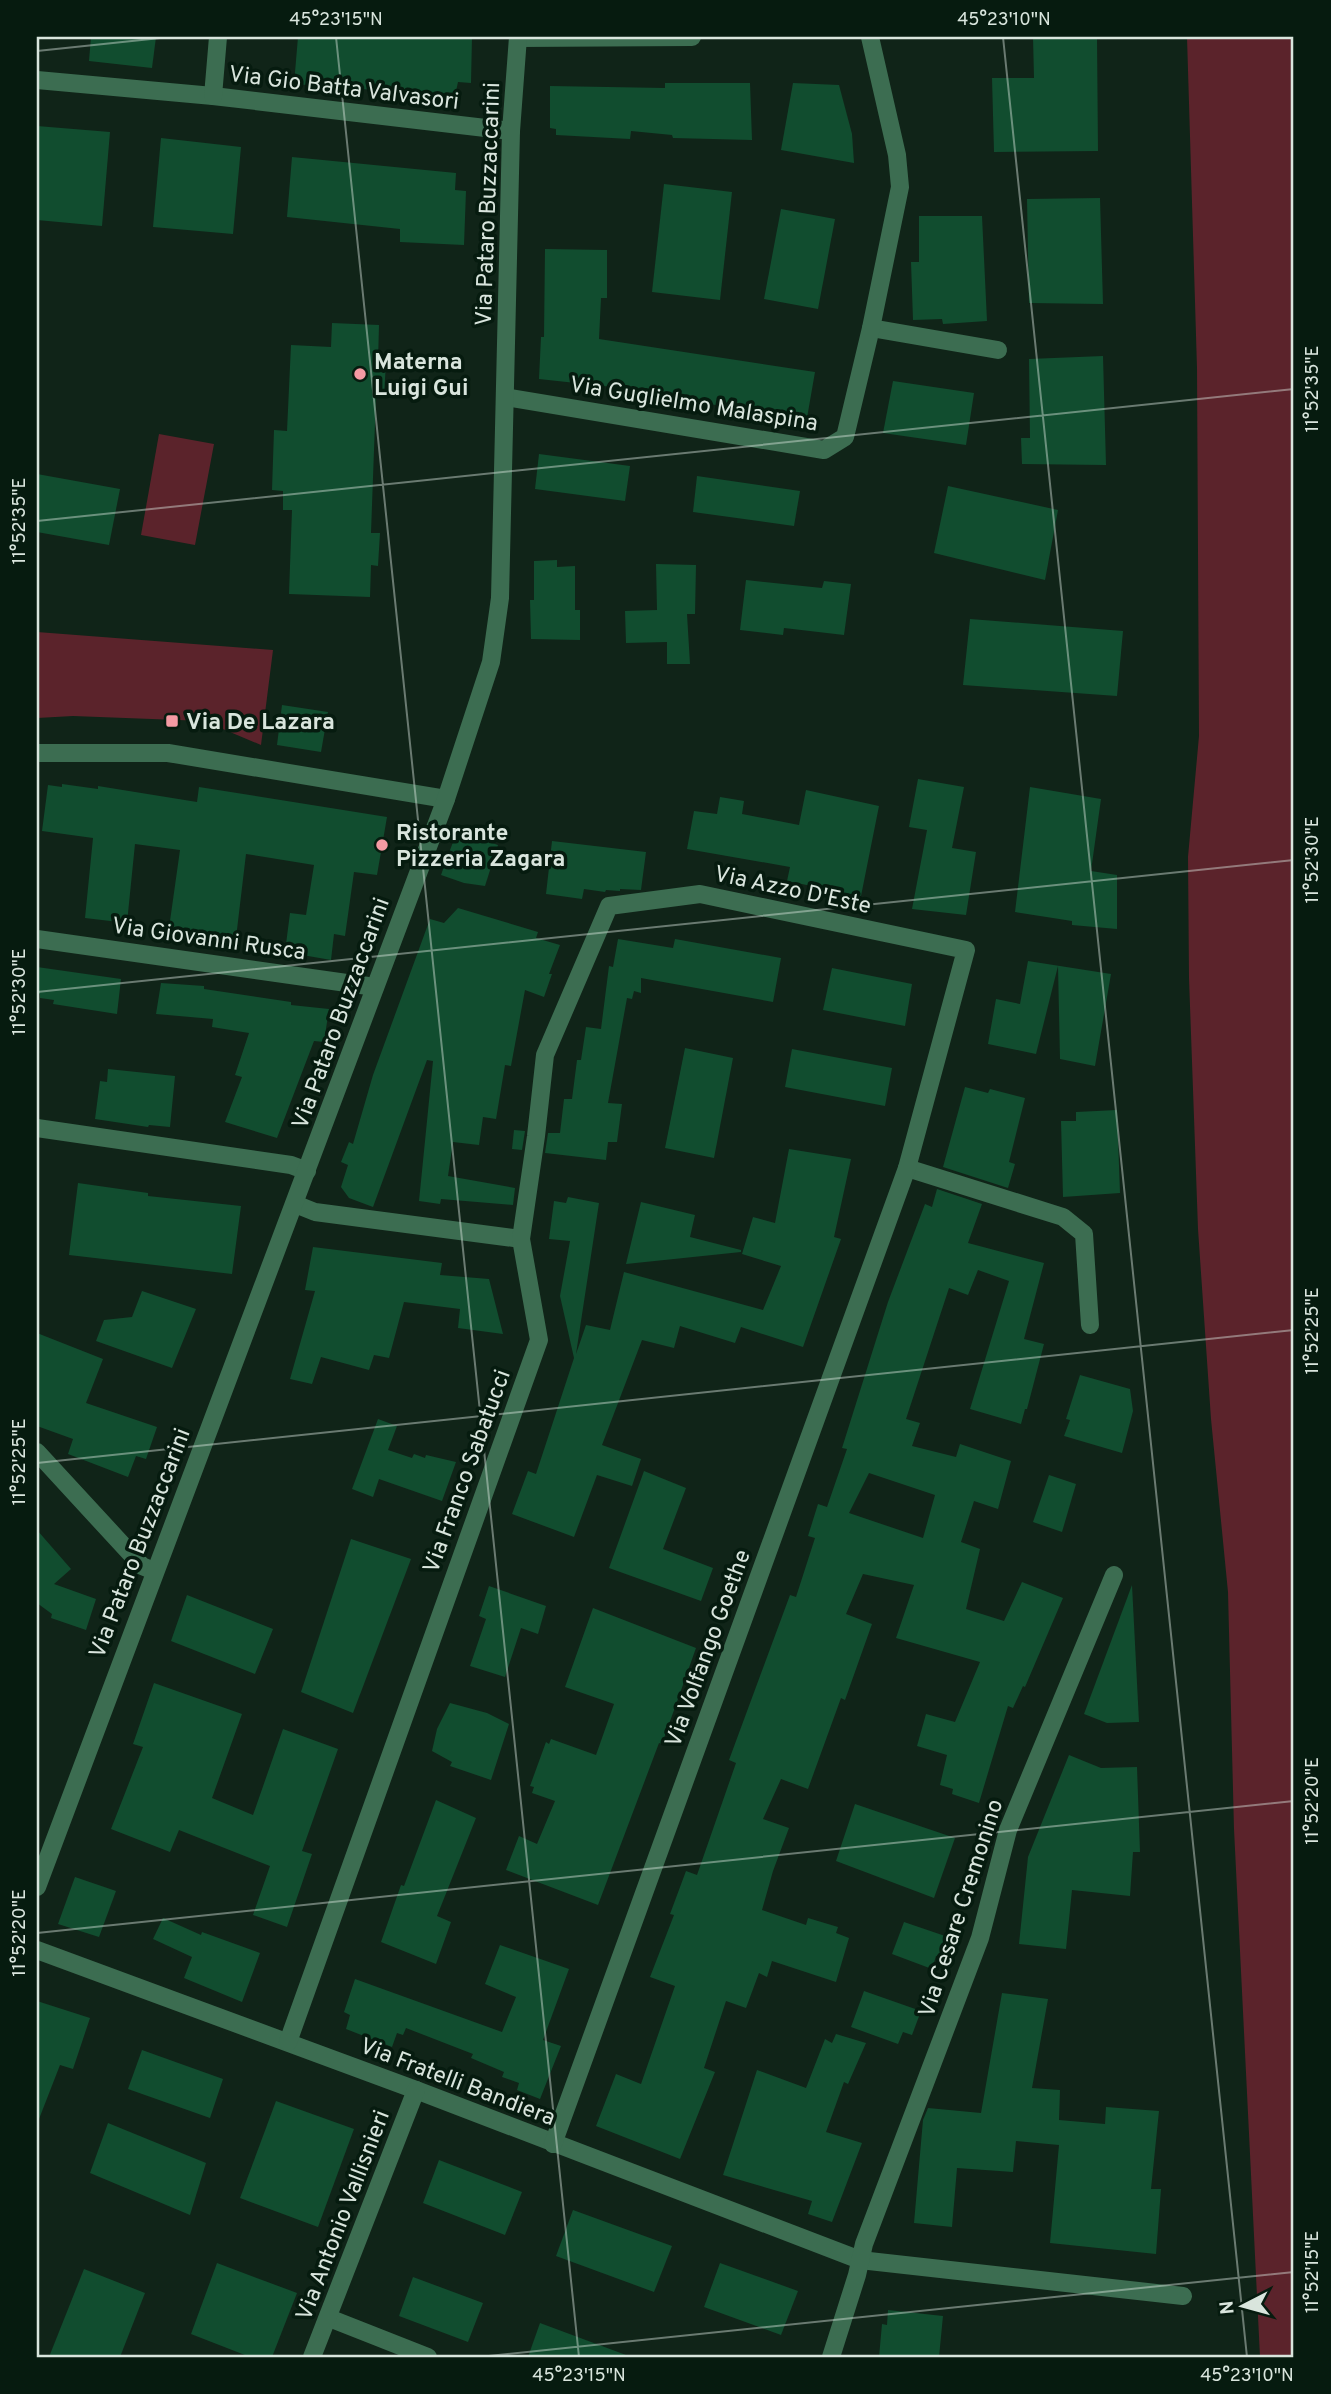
<svg xmlns="http://www.w3.org/2000/svg" width="1331" height="2394" font-family="Overpass,sans-serif">
<style>
.green{fill:#5b232b}
.building{fill:#114d2f;fill-rule:evenodd}
.lines{fill:none;stroke-linecap:round;stroke-linejoin:round}
.minor{stroke:#3c6d51;stroke-width:18}
.ticks{fill:none;stroke:#d9e5dd;stroke-width:2;stroke-opacity:0.45}
.poi-dot{fill:#f49aa3;stroke:#061b0f;stroke-width:2.5}
.labels{text-anchor:middle;stroke-width:7;stroke-linejoin:round;paint-order:stroke}
.street-label{font-size:23px;fill:#d9e5dd;stroke:#061b0f}
.poi-label{font-size:23px;font-weight:bold;fill:#d9e5dd;stroke:#061b0f;text-anchor:start}
.neatline{fill:none;stroke:#d9e5dd;stroke-width:2.5}
.ticks-label{font-size:18px;text-anchor:middle;fill:#d9e5dd}
</style>
<rect width="100%" height="100%" fill="#102418"/>
<g class="green">
<polygon points="1187,37 1294,37 1294,2357 1260,2357 1234,1829 1228,1592 1211,1419 1198,1229 1189,978 1188,857 1199,736 1197,368"/>
<polygon points="159,434 214,444 195,545 141,535"/>
<polygon points="37,632 273,650 261,745 204,721 73,716 37,718"/>
</g>
<g class="building">
<polygon points="91,37 156,37 152,68 89,61"/>
<polygon points="298,37 472,37 471,83 458,82 455,96 294,84"/>
<polygon points="1033,37 1097,37 1098,151 994,152 992,78 1034,78"/>
<polygon points="665,83 750,83 752,140 673,138 672,135 631,131 630,139 556,135 556,129 550,128 550,86 665,88"/>
<polygon points="793,83 839,85 852,134 854,163 781,150"/>
<polygon points="37,126 110,132 102,226 37,220"/>
<polygon points="161,138 241,147 233,234 153,227"/>
<polygon points="292,157 456,173 455,190 466,191 464,245 400,242 400,229 287,217"/>
<polygon points="664,184 732,192 720,300 652,292"/>
<polygon points="1100,198 1103,304 1029,303 1027,199"/>
<polygon points="781,209 835,219 818,309 764,299"/>
<polygon points="919,216 982,216 987,321 943,324 942,319 913,320 911,262 919,262"/>
<polygon points="545,249 607,250 607,298 601,298 599,339 815,372 807,418 785,414 785,417 704,403 703,408 630,396 631,389 539,379 541,337 544,337"/>
<polygon points="332,323 379,325 378,363 386,363 384,395 376,395 371,533 380,533 378,566 371,565 370,597 289,594 292,510 283,510 283,491 272,490 274,430 287,431 291,345 331,347"/>
<polygon points="1103,356 1106,465 1022,464 1021,438 1030,438 1029,359"/>
<polygon points="893,381 974,393 966,445 883,433"/>
<polygon points="539,454 630,466 625,501 535,489"/>
<polygon points="37,474 120,489 109,545 37,532"/>
<polygon points="697,476 800,491 794,526 693,512"/>
<polygon points="948,486 1058,510 1045,580 934,553"/>
<polygon points="557,560 557,567 575,566 575,610 580,610 580,640 531,639 530,600 534,600 534,561"/>
<polygon points="656,564 696,565 695,614 687,614 690,664 667,664 667,642 626,643 625,611 657,610"/>
<polygon points="746,580 822,588 824,581 851,584 844,635 784,628 783,635 740,630"/>
<polygon points="970,619 1123,631 1117,696 963,685"/>
<polygon points="282,705 328,712 321,752 277,745"/>
<polygon points="918,779 964,787 952,848 976,852 966,915 912,909 927,830 909,827"/>
<polygon points="62,784 98,789 98,786 197,802 199,787 387,817 377,875 354,872 345,936 334,934 331,960 285,952 290,913 306,915 314,865 246,854 236,938 169,928 180,850 135,844 127,923 85,918 93,838 42,831 48,785 62,787"/>
<polygon points="1030,787 1101,799 1091,871 1117,875 1117,929 1072,925 1072,921 1015,912"/>
<polygon points="806,790 879,806 861,896 787,881 790,867 687,849 694,811 717,814 720,797 744,801 742,814 799,825"/>
<polygon points="457,831 498,845 485,886 464,883 441,875"/>
<polygon points="552,841 646,852 641,890 620,889 620,891 606,890 605,892 584,889 582,899 546,894"/>
<polygon points="458,908 538,932 536,938 560,945 549,974 552,974 544,997 525,990 511,1066 505,1065 496,1119 483,1117 479,1145 453,1142 448,1176 515,1188 513,1205 441,1199 440,1204 419,1201 433,1061 427,1060 373,1207 349,1198 341,1187 348,1165 341,1162 349,1142 353,1144 373,1075 430,919 444,923"/>
<polygon points="618,939 673,948 675,939 781,958 773,1002 641,978 641,993 634,991 632,999 627,998 608,1103 622,1104 617,1142 608,1142 606,1160 545,1153 548,1133 560,1133 564,1099 572,1099 577,1060 581,1060 586,1027 601,1029 609,966 613,967"/>
<polygon points="1028,961 1111,974 1095,1066 1060,1059 1058,966 1036,1054 988,1044 996,999 1020,1004"/>
<polygon points="37,967 121,979 117,1014 53,1004 54,1000 40,998 40,994 37,994"/>
<polygon points="832,968 912,984 905,1026 823,1010"/>
<polygon points="161,983 204,986 204,989 291,1002 291,1005 329,1009 324,1042 314,1041 277,1138 225,1122 242,1077 235,1075 249,1033 212,1027 213,1019 156,1014"/>
<polygon points="685,1048 733,1058 714,1158 665,1148"/>
<polygon points="792,1049 892,1068 885,1106 785,1087"/>
<polygon points="108,1069 175,1076 170,1127 149,1125 148,1127 95,1119 100,1081 107,1082"/>
<polygon points="965,1087 988,1093 990,1089 1025,1098 1009,1162 1015,1164 1008,1188 943,1167"/>
<polygon points="1117,1110 1120,1193 1063,1197 1061,1121 1076,1121 1076,1112"/>
<polygon points="514,1130 525,1131 522,1150 512,1149"/>
<polygon points="789,1149 851,1159 834,1237 841,1239 803,1347 741,1327 735,1343 680,1326 674,1348 642,1340 602,1445 641,1459 632,1486 597,1475 574,1537 512,1514 528,1471 536,1474 574,1358 560,1296 570,1241 549,1239 554,1201 566,1203 568,1197 599,1203 576,1354 586,1325 610,1330 624,1272 763,1310 781,1266 742,1254 753,1217 775,1223"/>
<polygon points="78,1183 148,1193 148,1196 241,1206 232,1274 69,1255"/>
<path d="M937,1189l45,15 -14,39 76,20 -20,76 20,5 -17,65h-2l-4,15 -51,-15 39,-128 -31,-11 -10,25 -19,-7 -43,131 14,4 -8,23 44,11 4,-13 51,17 -13,48 -24,-8 -13,41 19,7 -14,60 38,12 18,-39 41,16 -38,89 -2,-1 -10,22 -5,-2 -29,97 -27,-9 1,-5 -13,-4 7,-30 -30,-9 9,-32 29,8 25,-60 -84,-24 18,-53 -51,-11 -17,40 26,10 -27,76 -4,-2 -33,91 -27,-10 -18,40 26,9 -16,43 -11,39 44,15 2,-7 30,9 -2,6 13,5 -13,44 -64,-21 -5,16 -8,-4 -13,35 -20,-7 -22,67 11,4 -35,87 -84,-33 20,-52 25,10 34,-98 -25,-9 24,-62 -4,-1 16,-43 11,4 39,-112 -7,-3 61,-165 6,2 19,-59 -7,-2 10,-32 9,3 20,-58 -5,-1 46,-146 37,-98 7,3zM869,1473l66,22 -12,43 -74,-25z"/>
<polygon points="641,1202 695,1215 690,1237 741,1250 741,1252 626,1264"/>
<polygon points="313,1247 442,1263 440,1275 489,1279 503,1334 458,1328 460,1309 404,1302 389,1358 374,1355 369,1370 321,1357 312,1384 290,1379 315,1291 305,1290"/>
<polygon points="142,1291 196,1309 172,1368 96,1341 104,1320 132,1317"/>
<polygon points="37,1333 103,1359 86,1403 157,1427 146,1459 136,1456 128,1477 68,1454 73,1439 37,1426"/>
<polygon points="1080,1375 1130,1389 1133,1411 1122,1453 1064,1436 1070,1420 1066,1419"/>
<polygon points="378,1419 397,1426 388,1450 412,1458 414,1454 425,1458 426,1455 456,1462 442,1501 379,1479 373,1497 352,1489"/>
<polygon points="644,1471 686,1488 663,1549 713,1568 701,1601 609,1568"/>
<polygon points="1049,1475 1076,1484 1062,1532 1033,1522"/>
<polygon points="37,1530 71,1569 54,1584 96,1599 86,1630 51,1618 52,1614 37,1603"/>
<polygon points="351,1539 411,1559 353,1713 301,1692"/>
<polygon points="1132,1585 1139,1722 1107,1723 1084,1714"/>
<polygon points="489,1586 546,1606 538,1634 521,1628 505,1677 470,1666 486,1619 479,1616"/>
<polygon points="187,1595 273,1629 255,1674 171,1641"/>
<polygon points="593,1608 696,1648 662,1744 659,1743 598,1905 506,1870 519,1836 537,1844 555,1801 532,1793 534,1787 530,1786 546,1742 549,1744 551,1739 596,1755 614,1704 565,1687"/>
<polygon points="154,1683 242,1714 212,1798 253,1815 283,1729 338,1749 302,1851 312,1854 287,1927 253,1915 270,1866 179,1830 170,1852 111,1829 143,1747 133,1744"/>
<polygon points="450,1703 487,1713 509,1724 491,1780 450,1766 452,1762 432,1751 437,1729"/>
<polygon points="1069,1755 1101,1768 1137,1767 1140,1852 1133,1852 1130,1896 1072,1890 1066,1949 1019,1944 1028,1857"/>
<polygon points="436,1800 476,1818 437,1916 451,1922 436,1964 381,1942 401,1885 404,1886"/>
<polygon points="855,1804 955,1838 934,1898 836,1861"/>
<polygon points="75,1877 116,1891 99,1937 58,1924"/>
<polygon points="163,1918 201,1935 202,1932 260,1953 242,2002 184,1978 192,1957 153,1939"/>
<polygon points="904,1922 948,1937 940,1957 936,1956 932,1969 892,1954"/>
<polygon points="500,1945 569,1969 543,2040 561,2046 540,2099 517,2090 519,2083 502,2077 504,2072 471,2058 473,2054 406,2028 403,2035 397,2033 392,2047 346,2029 350,2015 344,2012 355,1979 502,2032 516,1997 485,1984"/>
<polygon points="864,1991 921,2011 912,2035 903,2032 898,2044 851,2027"/>
<polygon points="1002,1993 1048,1999 1032,2088 1060,2090 1059,2120 1105,2124 1106,2107 1159,2111 1151,2189 1161,2189 1156,2254 1050,2243 1059,2145 1016,2141 1013,2172 957,2168 952,2227 914,2223 923,2120 928,2108 981,2113"/>
<polygon points="37,2001 90,2018 73,2069 60,2065 39,2119 37,2119"/>
<polygon points="836,2034 866,2043 848,2084 844,2082 826,2132 862,2143 832,2222 808,2214 812,2201 723,2175 757,2070 806,2088 825,2039 832,2043"/>
<polygon points="142,2050 223,2079 210,2118 128,2089"/>
<polygon points="276,2101 354,2129 318,2227 240,2198"/>
<polygon points="108,2123 206,2163 190,2215 90,2173"/>
<polygon points="439,2160 522,2192 505,2235 423,2203"/>
<polygon points="573,2210 672,2246 654,2292 556,2256"/>
<polygon points="217,2263 297,2293 272,2357 250,2357 191,2334"/>
<polygon points="720,2263 798,2291 781,2335 704,2307"/>
<polygon points="84,2269 145,2293 120,2357 49,2357"/>
<polygon points="413,2277 483,2303 468,2342 399,2316"/>
<polygon points="888,2310 943,2316 939,2357 879,2357 882,2324 887,2325"/>
<polygon points="540,2323 626,2355 625,2357 528,2357"/>
</g>
<g class="lines">
<g class="minor">
<polyline points="518,38 692,37"/>
<polyline points="37,80 213,96 511,131"/>
<polyline points="213,96 218,37"/>
<polyline points="871,328 998,350"/>
<polyline points="505,397 824,450 845,437 871,328 900,187 897,155 870,37"/>
<polyline points="37,753 168,753 446,799"/>
<polyline points="37,939 375,987"/>
<polyline points="37,1128 291,1165 307,1171"/>
<polyline points="907,1168 1063,1217 1084,1234 1090,1325"/>
<polyline points="295,1204 315,1212 521,1239"/>
<polyline points="37,1452 142,1566 154,1571"/>
<polyline points="37,1887 446,799 491,662 500,598 511,131 518,37"/>
<polyline points="37,1950 416,2090 860,2260 1183,2296"/>
<polyline points="288,2042 539,1340 521,1239 536,1136 545,1055 609,906 700,894 966,950 907,1168 553,2144"/>
<polyline points="329,2318 428,2357"/>
<polyline points="312,2357 416,2090"/>
<polyline points="831,2357 857,2275 864,2244 980,1938 1008,1830 1114,1575"/>
</g>
</g>
<path class="ticks" d="M336,37l243,2320M1003,37l244,2320M37,51l133,-14M37,521l1257,-132M37,992l1257,-132M37,1463l1257,-133M37,1933l1257,-132M479,2357l815,-85"/>
<g class="poi-dot">
<circle cx="360" cy="374" r="7"/>
<rect x="165" y="714" width="14" height="14" rx="3.5"/>
<circle cx="382" cy="845" r="7"/>
</g>
<g class="labels">
<g class="street-label">
<text transform="translate(344 87) rotate(7)" y="8">Via Gio Batta Valvasori</text>
<text transform="translate(487 204) rotate(-88)" y="8">Via Pataro Buzzaccarini</text>
<text transform="translate(694 403) rotate(9)" y="8">Via Guglielmo Malaspina</text>
<text transform="translate(793 889) rotate(12)" y="8">Via Azzo D'Este</text>
<text transform="translate(209 938) rotate(8)" y="8">Via Giovanni Rusca</text>
<text transform="translate(340 1013) rotate(-70)" y="8">Via Pataro Buzzaccarini</text>
<text transform="translate(466 1471) rotate(-70)" y="8">Via Franco Sabatucci</text>
<text transform="translate(139 1543) rotate(-69)" y="8">Via Pataro Buzzaccarini</text>
<text transform="translate(707 1648) rotate(-70)" y="8">Via Volfango Goethe</text>
<text transform="translate(960 1908) rotate(-72)" y="8">Via Cesare Cremonino</text>
<text transform="translate(458 2081) rotate(21)" y="8">Via Fratelli Bandiera</text>
<text transform="translate(342 2215) rotate(-69)" y="8">Via Antonio Vallisnieri</text>
</g>
<g class="poi-label">
<text x="374" y="369">Materna<tspan x="374" dy="26">Luigi Gui</tspan></text>
<text x="186" y="729">Via De Lazara</text>
<text x="396" y="840">Ristorante<tspan x="396" dy="26">Pizzeria Zagara</tspan></text>
</g>
</g>
<rect width="1331" height="2394" fill="none" stroke="#061b0f" stroke-width="77"/>
<g transform="translate(1243 2306) rotate(264)" stroke="#061b0f" stroke-width="5" paint-order="stroke">
<path d="M0-5L12 26L0 18L-12 26Z" fill="#d9e5dd"/>
<text y="-10" font-size="19" font-weight="bold" text-anchor="middle" fill="#d9e5dd">N</text>
</g>
<rect x="38" y="38" width="1254" height="2318" class="neatline"/>
<g class="ticks-label">
<text x="336" y="25">45°23'15"N</text>
<text x="1004" y="25">45°23'10"N</text>
<text transform="translate(1312 389) rotate(-90)" y="6">11°52'35"E</text>
<text transform="translate(19 521) rotate(-90)" y="6">11°52'35"E</text>
<text transform="translate(1312 860) rotate(-90)" y="6">11°52'30"E</text>
<text transform="translate(19 992) rotate(-90)" y="6">11°52'30"E</text>
<text transform="translate(1312 1331) rotate(-90)" y="6">11°52'25"E</text>
<text transform="translate(19 1462) rotate(-90)" y="6">11°52'25"E</text>
<text transform="translate(1312 1801) rotate(-90)" y="6">11°52'20"E</text>
<text transform="translate(19 1933) rotate(-90)" y="6">11°52'20"E</text>
<text transform="translate(1312 2272) rotate(-90)" y="6">11°52'15"E</text>
<text x="579" y="2381">45°23'15"N</text>
<text x="1247" y="2381">45°23'10"N</text>
</g>
</svg>
